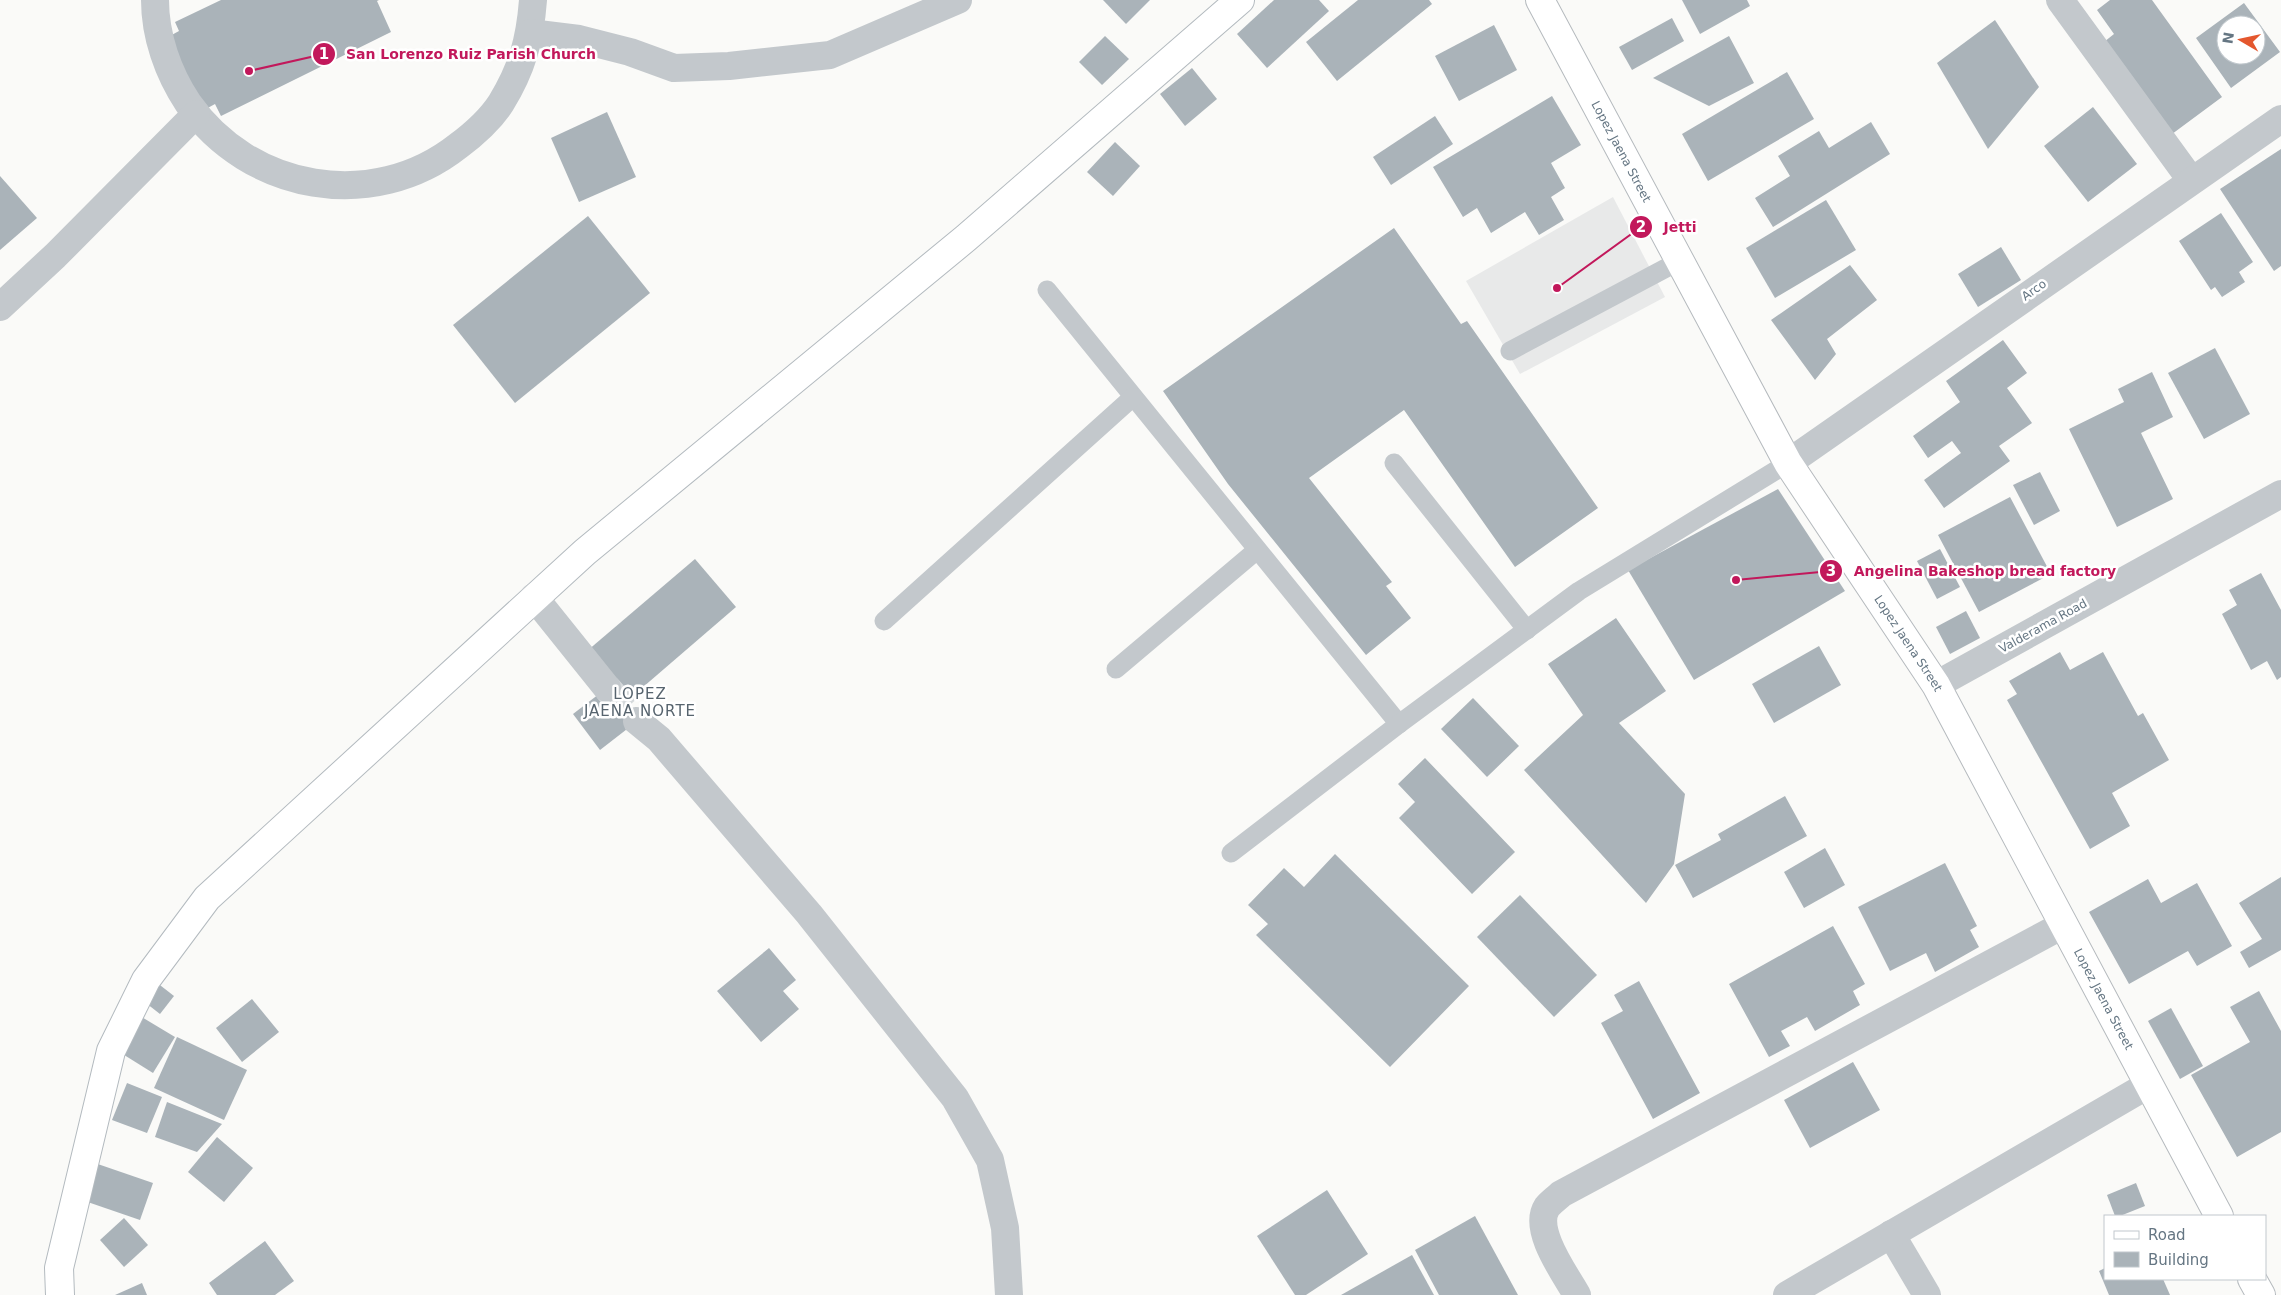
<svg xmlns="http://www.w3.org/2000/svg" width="2281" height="1295" font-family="'DejaVu Sans',sans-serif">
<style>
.built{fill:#e8e9e9}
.building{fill:#aab3b9;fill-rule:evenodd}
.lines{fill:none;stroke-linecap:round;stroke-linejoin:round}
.street-tunnel{stroke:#d5d9db;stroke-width:28;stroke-dasharray:28 14;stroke-linecap:butt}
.secondary-casing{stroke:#b3babf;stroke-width:30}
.primary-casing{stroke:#b5babe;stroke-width:30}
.lane{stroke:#c3c8cc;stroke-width:19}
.street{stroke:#c3c8cc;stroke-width:28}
.secondary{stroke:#fff;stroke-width:28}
.primary{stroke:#fff;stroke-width:28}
.labels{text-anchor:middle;stroke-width:5;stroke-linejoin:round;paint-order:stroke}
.street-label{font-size:12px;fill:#657683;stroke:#fff}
.quarter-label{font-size:15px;letter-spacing:1px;fill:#57646e;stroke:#fff}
.leader{fill:none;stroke:#c2185b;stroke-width:2}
.callout-dot{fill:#c2185b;stroke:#fff;stroke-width:2}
.mark-label{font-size:15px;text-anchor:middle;font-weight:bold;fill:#fff}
.callout-label{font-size:14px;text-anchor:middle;font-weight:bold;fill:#c2185b;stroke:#fff;stroke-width:5;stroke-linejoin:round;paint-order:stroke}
</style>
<rect width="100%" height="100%" fill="#fafaf8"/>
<polygon class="built" points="1613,197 1665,297 1520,374 1466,281"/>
<g class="building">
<polygon points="221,0 379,0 377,1 391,32 221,116 215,104 204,110 168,37 179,31 175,22"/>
<polygon points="1103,0 1150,0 1126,24"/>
<polygon points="1274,0 1319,0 1329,11 1267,68 1237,34"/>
<polygon points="1358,0 1429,0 1432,4 1337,81 1306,42"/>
<polygon points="1682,0 1747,0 1750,6 1700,34"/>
<polygon points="2110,0 2152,0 2222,97 2168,137 2104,42 2114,34 2097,10"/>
<path d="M2244,3l36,49 -49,36 -35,-50zM2226,25h30v30h-30z"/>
<polygon points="1672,18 1684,41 1632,70 1619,47"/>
<polygon points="1995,20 2039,87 1988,149 1937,63"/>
<polygon points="1494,25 1517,70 1459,101 1435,56"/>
<polygon points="1105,36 1129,59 1102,85 1079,62"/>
<polygon points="1729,36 1754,83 1709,106 1653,78"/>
<polygon points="1192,68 1217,99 1185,126 1160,94"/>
<polygon points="1787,72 1814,119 1708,181 1682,134"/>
<polygon points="1552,96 1581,145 1551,163 1565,188 1551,197 1564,220 1539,235 1525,212 1491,233 1477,208 1463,217 1433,167"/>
<polygon points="2093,107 2137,164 2088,202 2044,146"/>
<polygon points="607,112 636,177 579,202 551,138"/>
<polygon points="1435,116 1453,144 1391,185 1373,157"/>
<polygon points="1871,122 1890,154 1773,227 1755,198 1790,176 1778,156 1819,131 1829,148"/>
<polygon points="1115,142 1140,166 1113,196 1087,172"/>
<polygon points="2281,149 2281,266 2274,271 2220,189"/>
<polygon points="0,176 37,218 0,250"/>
<polygon points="1826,200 1856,250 1775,298 1746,248"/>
<polygon points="2221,213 2253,262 2239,272 2245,282 2222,297 2215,287 2211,290 2179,241"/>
<polygon points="588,216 650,293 515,403 453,325"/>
<polygon points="1394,228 1461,324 1467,321 1598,508 1515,567 1404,410 1309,478 1392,582 1386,586 1411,618 1366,655 1228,484 1163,391"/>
<polygon points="2001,247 2021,280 1978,307 1958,274"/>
<polygon points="1850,265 1877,300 1827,339 1836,354 1815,380 1771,320"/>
<polygon points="2003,340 2027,373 2007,388 2032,423 1999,446 2010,461 1944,508 1924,480 1961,453 1952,441 1928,458 1913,436 1960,402 1946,381"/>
<polygon points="2215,348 2250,414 2204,439 2168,373"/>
<polygon points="2152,372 2173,417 2141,433 2173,499 2117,527 2069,429 2124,402 2118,389"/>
<polygon points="2040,472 2060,511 2034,525 2013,485"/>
<polygon points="1778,489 1845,591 1694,680 1628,570"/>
<polygon points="2010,497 2051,574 1979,612 1938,535"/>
<polygon points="1940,549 1960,587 1937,599 1917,561"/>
<polygon points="695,559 736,607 628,700 587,651"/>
<polygon points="2261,573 2281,610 2281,677 2277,680 2267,661 2251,670 2222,614 2237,605 2229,590"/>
<polygon points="1966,611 1980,638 1950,654 1936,627"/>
<polygon points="1616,618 1666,691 1619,723 1685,794 1674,864 1646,903 1524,770 1583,715 1548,664"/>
<polygon points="1819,646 1841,685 1774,723 1752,684"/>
<polygon points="2060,652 2070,670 2103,652 2138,716 2143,713 2169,760 2112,793 2130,826 2090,849 2007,700 2017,694 2009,681"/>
<polygon points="612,684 640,719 600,750 573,714"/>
<polygon points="1473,698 1519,746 1487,777 1441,729"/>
<polygon points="1425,758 1515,852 1472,894 1399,818 1415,802 1398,784"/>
<polygon points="1785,796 1807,836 1693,898 1675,865 1721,840 1718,834"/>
<polygon points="1825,848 1845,885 1804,908 1784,872"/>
<polygon points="1335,854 1469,986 1390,1067 1256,935 1268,924 1248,905 1284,868 1304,887"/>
<polygon points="1945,863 1977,926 1970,930 1979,947 1935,972 1926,953 1890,971 1858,907"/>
<polygon points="2281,877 2281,950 2249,968 2240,952 2262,939 2239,903"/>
<polygon points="2148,879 2161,903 2197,883 2232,946 2197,966 2188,951 2129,984 2089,912"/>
<polygon points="1520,895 1597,975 1554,1017 1477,937"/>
<polygon points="1833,926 1865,984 1853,991 1860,1005 1815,1031 1807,1017 1781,1031 1790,1046 1769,1057 1729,984"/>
<polygon points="769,948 796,980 783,991 799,1009 761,1042 717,991"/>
<polygon points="1639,981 1700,1093 1653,1119 1601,1023 1623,1011 1614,995"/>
<polygon points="156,982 174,996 160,1014 142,1000"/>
<polygon points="2259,991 2281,1031 2281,1132 2237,1157 2191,1075 2250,1042 2230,1007"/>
<polygon points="252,999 279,1032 242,1062 216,1028"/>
<polygon points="2171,1008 2203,1066 2180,1079 2148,1021"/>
<polygon points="135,1013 175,1037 153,1073 113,1048"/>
<polygon points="177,1037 247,1070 224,1120 154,1088"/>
<polygon points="1853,1062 1880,1110 1810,1148 1784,1100"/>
<polygon points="127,1083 162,1097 147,1133 112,1120"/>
<polygon points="167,1102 222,1124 197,1152 155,1137"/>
<polygon points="217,1137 253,1168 224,1202 188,1172"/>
<polygon points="89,1161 153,1183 140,1220 76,1198"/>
<polygon points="2136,1183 2145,1206 2120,1216 2115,1216 2107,1195"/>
<polygon points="1327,1190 1368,1254 1306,1295 1295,1295 1257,1236"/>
<polygon points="1475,1216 1518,1295 1439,1295 1415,1250"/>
<polygon points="124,1218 148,1245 124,1267 100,1240"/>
<polygon points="265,1241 294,1281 275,1295 217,1295 209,1283"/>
<polygon points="1412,1255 1434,1295 1341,1295"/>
<polygon points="2105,1268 2105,1279 2163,1279 2170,1295 2109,1295 2099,1271"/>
<polygon points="142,1283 147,1295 115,1295"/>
</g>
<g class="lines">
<polyline class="street-tunnel" points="607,688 637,721"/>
<g class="secondary-casing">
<polyline id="secondary" points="60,1295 59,1268 111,1051 146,980 207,898 585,552 966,238 1240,0"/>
</g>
<g class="primary-casing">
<g id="primary">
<path id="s1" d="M1540,0l248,463 148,222 283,531"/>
<polyline points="2252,1279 2261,1295"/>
</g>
</g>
<g class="lane">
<polyline points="1047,290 1399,724"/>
<polyline points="1510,351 1681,260"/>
<polyline points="1394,463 1527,630"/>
<polyline points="884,621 1133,397"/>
<polyline points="1116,669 1257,550"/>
<polyline points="1231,853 1399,724 1579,591 1788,463"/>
</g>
<g class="street">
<path d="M155,0c0,36 13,73 33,103 61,88 185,110 270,43 16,-12 32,-26 43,-43 21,-34 29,-63 32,-103"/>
<polyline points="2060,0 2191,180"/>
<polyline points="530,33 579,39 630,52 674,68 729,66 830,55 958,0"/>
<polyline points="0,307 55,256 196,114"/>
<polyline points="1788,463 2281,119"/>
<polyline points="534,597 607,688"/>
<polyline points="1936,685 2281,494"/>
<polyline points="637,721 659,739 809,914 955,1098 990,1160 1005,1228 1009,1295"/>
<polyline points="1891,1234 1927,1295"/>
<path d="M1577,1295c-11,-20 -45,-65 -30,-88 3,-4 10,-9 14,-13l502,-269"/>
<polyline points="1787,1295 2148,1085"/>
</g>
<use href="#secondary" class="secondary"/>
<use href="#primary" class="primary"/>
</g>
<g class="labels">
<g class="street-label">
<text dy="4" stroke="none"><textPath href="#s1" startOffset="172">Lopez Jaena Street</textPath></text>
<text transform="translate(2034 290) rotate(-35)" y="4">Arco</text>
<text transform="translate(2043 626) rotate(-29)" y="4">Valderama Road</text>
<text dy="4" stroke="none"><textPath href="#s1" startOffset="742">Lopez Jaena Street</textPath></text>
<text dy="4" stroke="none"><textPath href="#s1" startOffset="1148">Lopez Jaena Street</textPath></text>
</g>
<g class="quarter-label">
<text x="640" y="699">LOPEZ<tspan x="640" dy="17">JAENA NORTE</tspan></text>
</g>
</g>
<path class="leader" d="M249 71L324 54M1557 288L1641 227M1736 580L1831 571"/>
<g class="callout-dot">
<circle cx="249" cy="71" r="5"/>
<circle cx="1557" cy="288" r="5"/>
<circle cx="1736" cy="580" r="5"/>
<circle cx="324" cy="54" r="12"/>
<circle cx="1641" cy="227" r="12"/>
<circle cx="1831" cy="571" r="12"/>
</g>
<g class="mark-label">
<text x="324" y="59">1</text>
<text x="1641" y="232">2</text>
<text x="1831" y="576">3</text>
</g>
<g class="callout-label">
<text x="471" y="59">San Lorenzo Ruiz Parish Church</text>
<text x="1680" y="232">Jetti</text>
<text x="1985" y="576">Angelina Bakeshop bread factory</text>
</g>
<rect x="2104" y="1215" width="162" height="65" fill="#ffffff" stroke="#c1c8cd"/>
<rect x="2114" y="1231" width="25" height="8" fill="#ffffff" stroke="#c1c8cd"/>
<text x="2148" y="1240" font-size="15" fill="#657683">Road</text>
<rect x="2114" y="1252" width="25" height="15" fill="#aab3b9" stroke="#c1c8cd"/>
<text x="2148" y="1265" font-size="15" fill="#657683">Building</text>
<g transform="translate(2241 40) rotate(279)"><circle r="24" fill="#ffffff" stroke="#c1c8cd"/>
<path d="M0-4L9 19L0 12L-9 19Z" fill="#e4572e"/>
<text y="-8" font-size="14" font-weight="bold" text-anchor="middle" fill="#657683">N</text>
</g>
</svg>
